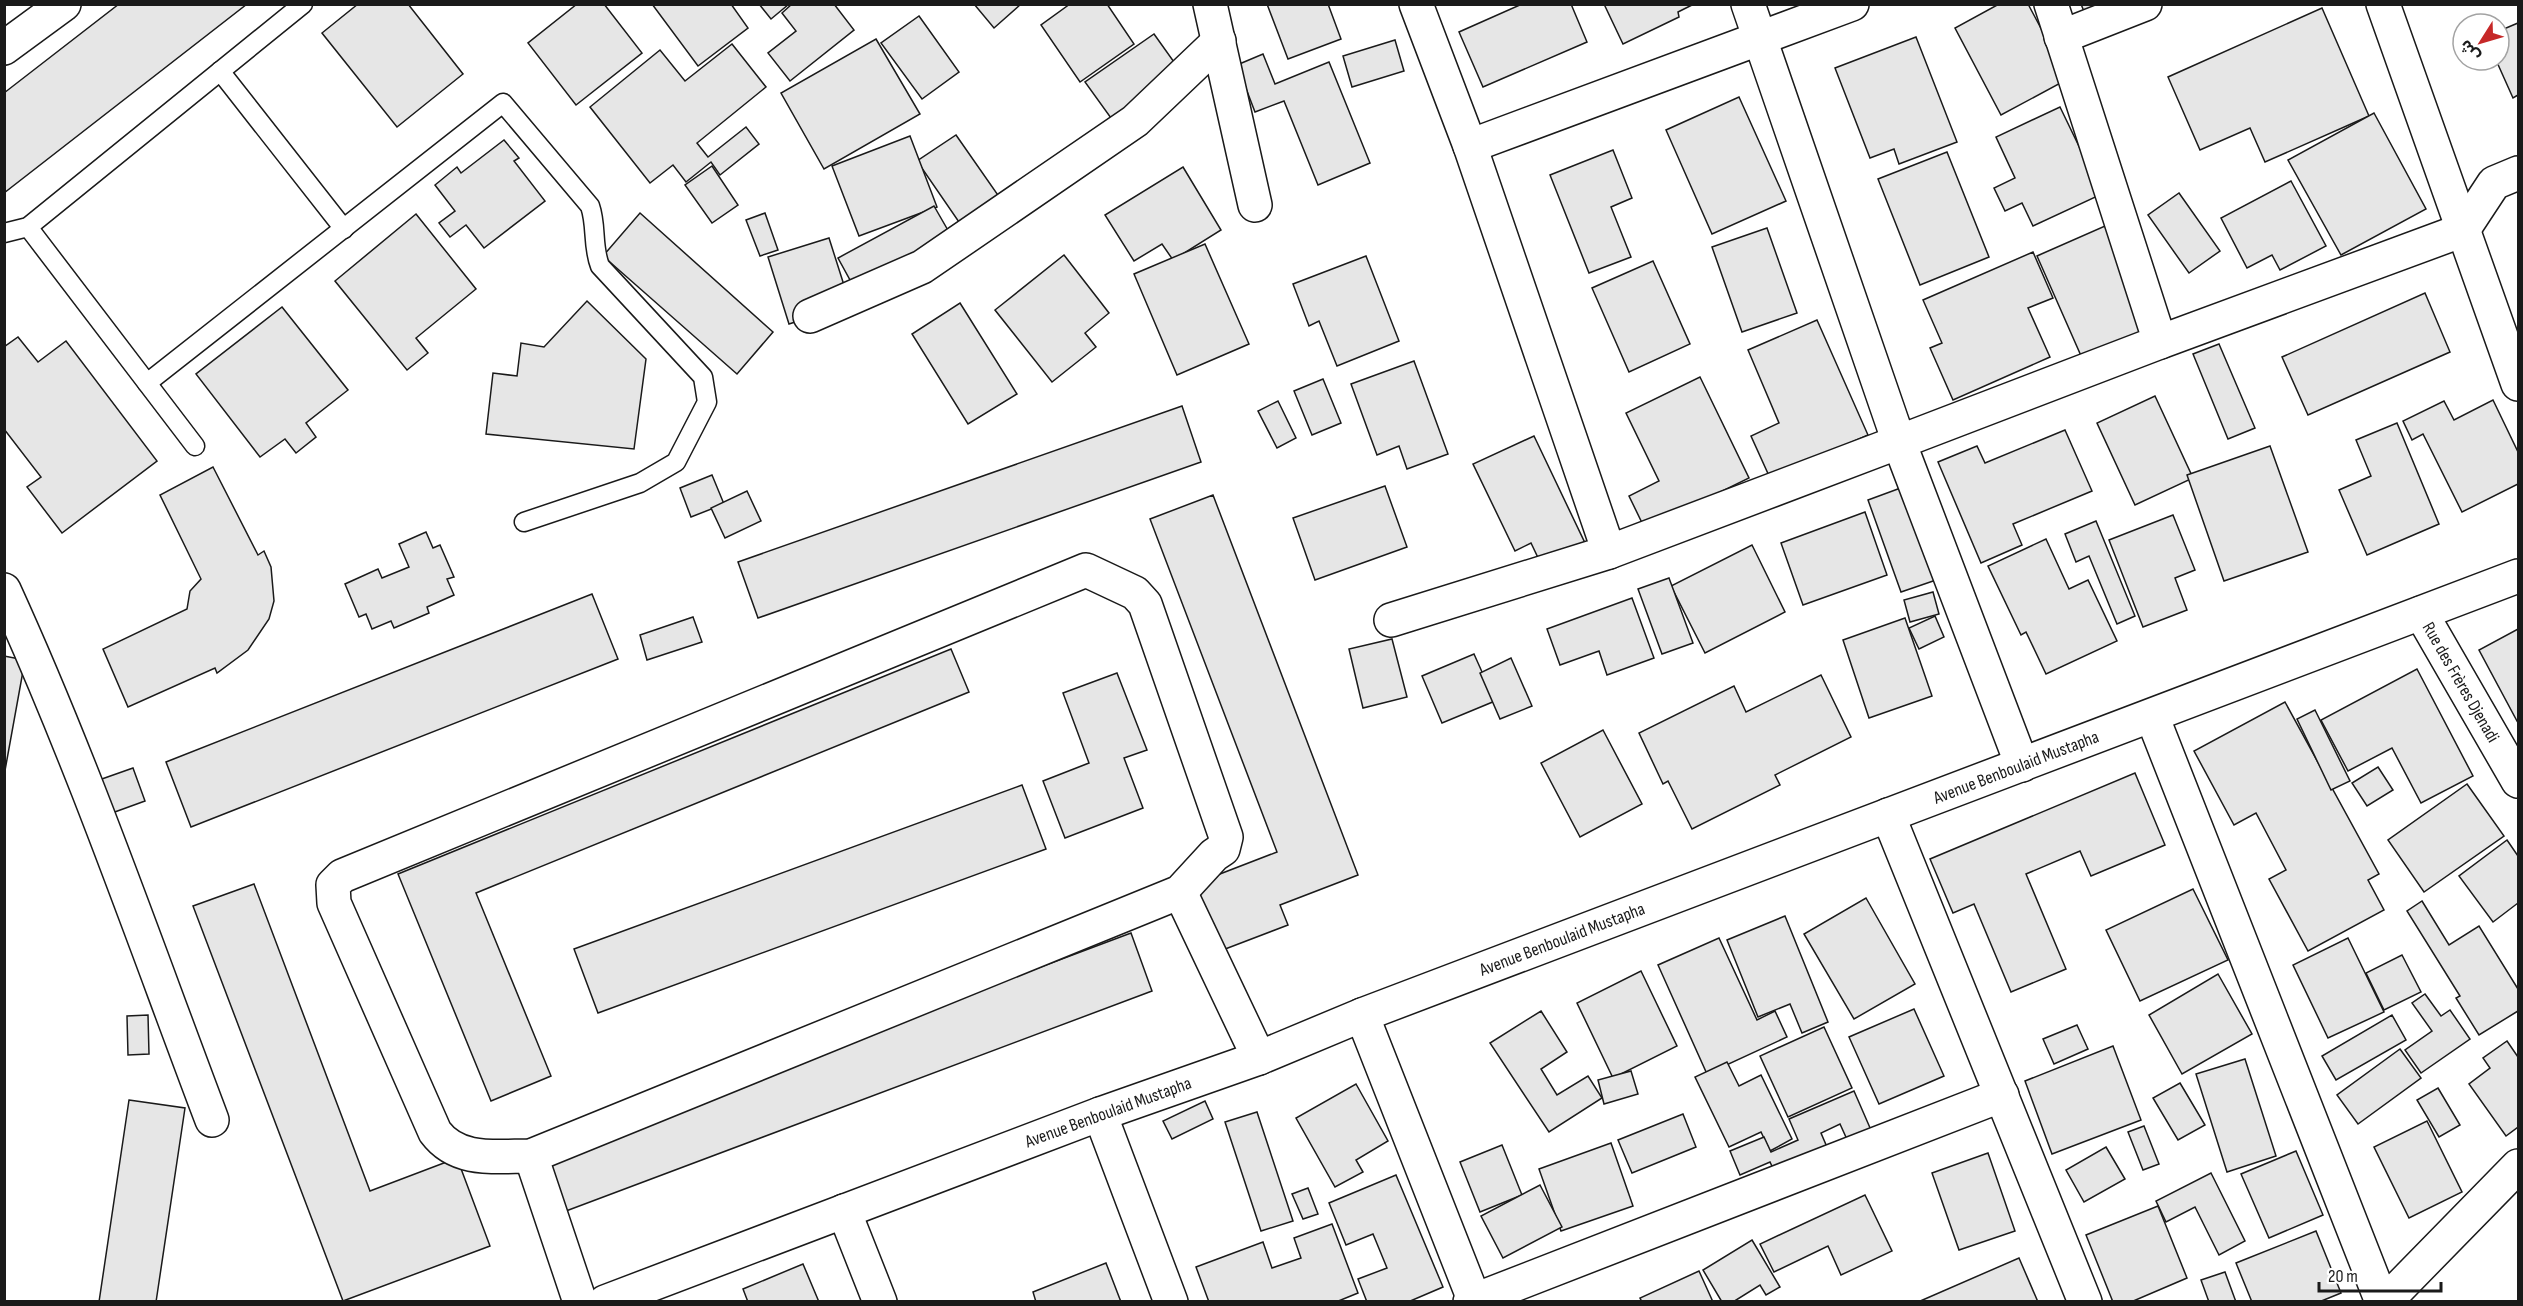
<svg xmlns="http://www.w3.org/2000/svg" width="2523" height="1306" font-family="'Sofia Sans Condensed','Noto Sans Arabic',sans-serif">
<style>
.building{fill:#e6e6e6;stroke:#1a1a1a;stroke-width:1.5}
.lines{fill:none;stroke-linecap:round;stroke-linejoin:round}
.service-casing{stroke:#1a1a1a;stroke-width:21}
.minor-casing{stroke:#1a1a1a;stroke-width:36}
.secondary-casing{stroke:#1a1a1a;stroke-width:36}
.service{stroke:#fff;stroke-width:18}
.minor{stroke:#fff;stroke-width:33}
.secondary{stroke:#fff;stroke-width:33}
.labels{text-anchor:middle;stroke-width:4.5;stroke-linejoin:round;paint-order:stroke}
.street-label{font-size:18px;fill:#1a1a1a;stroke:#fff}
</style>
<rect width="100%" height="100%" fill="#fff"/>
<g class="building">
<polygon points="119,4 247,4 4,193 4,93"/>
<polygon points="358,4 408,4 463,74 397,127 322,33"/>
<polygon points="577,4 604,4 642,53 576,105 528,43"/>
<polygon points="652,4 731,4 748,28 698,66"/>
<polygon points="759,4 789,4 771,19"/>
<polygon points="792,4 834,4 854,30 790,81 768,53 796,31 782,13"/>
<polygon points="974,4 1021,4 994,28"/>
<polygon points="1070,4 1107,4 1134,44 1080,82 1041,25"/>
<polygon points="1267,4 1328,4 1341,39 1288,59"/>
<polygon points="1522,4 1571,4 1587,42 1483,87 1459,32"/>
<polygon points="1604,4 1694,4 1678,12 1679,17 1623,44"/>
<polygon points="1999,4 2028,4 2068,79 2001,115 1955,28"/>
<polygon points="2081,4 2109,4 2085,14"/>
<polygon points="2322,8 2369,116 2265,162 2250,128 2200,150 2168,77"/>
<polygon points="919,16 959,72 922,99 881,43"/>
<polygon points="2518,23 2518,95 2513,98 2496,60 2499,60 2499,31"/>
<polygon points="1154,34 1184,76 1116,125 1085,82"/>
<polygon points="1916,37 1957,142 1899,164 1894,149 1870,158 1835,68"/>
<polygon points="876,39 920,114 824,169 781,93"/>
<polygon points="1395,40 1404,71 1352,87 1343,56"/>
<polygon points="732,44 766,87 697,143 708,157 746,127 759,144 720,175 711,162 686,182 673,165 650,183 590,107 660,50 685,81"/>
<polygon points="1263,54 1275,84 1329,62 1370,163 1318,185 1284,101 1255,112 1237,65"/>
<polygon points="1739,97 1786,201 1712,234 1666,130"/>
<polygon points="2060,107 2102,194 2033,226 2022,203 2005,211 1994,188 2015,178 1996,137"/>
<polygon points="2374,113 2426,209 2341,255 2288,160"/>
<polygon points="956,135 1000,198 961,225 917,161"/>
<polygon points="910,136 937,207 859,236 832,166"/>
<polygon points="504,140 519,158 514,161 545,201 484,248 466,225 450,237 439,223 455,211 435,185 457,167 461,173"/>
<polygon points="1613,150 1632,198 1611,207 1631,257 1589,273 1550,175"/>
<polygon points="1947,152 1989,257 1920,285 1878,179"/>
<polygon points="712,166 738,205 712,223 685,185"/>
<polygon points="1183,167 1221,230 1173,260 1162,244 1134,261 1105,215"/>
<polygon points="2291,181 2326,246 2280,270 2272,255 2247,268 2221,218"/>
<polygon points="2179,193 2220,251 2189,273 2148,215"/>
<polygon points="934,206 957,246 861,300 838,258"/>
<polygon points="640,213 773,332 737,374 603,256"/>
<polygon points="765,213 778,250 760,256 746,220"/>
<polygon points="416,214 476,289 416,338 428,353 407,370 335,281"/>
<polygon points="2130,215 2156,327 2082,358 2037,256"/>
<polygon points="1767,228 1797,313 1742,332 1712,247"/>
<polygon points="829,238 850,304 789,324 768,257"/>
<polygon points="1205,244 1249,344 1177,375 1134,274"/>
<polygon points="2033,252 2053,298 2028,308 2050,357 1953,400 1930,348 1942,343 1923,300"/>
<polygon points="1064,255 1109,313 1085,333 1096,347 1052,382 995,310"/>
<polygon points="1366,256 1399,341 1337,366 1319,321 1309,326 1293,284"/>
<polygon points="1653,261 1690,344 1629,372 1592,288"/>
<polygon points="2425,293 2450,352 2308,415 2282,357"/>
<polygon points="587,301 646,359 634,449 486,434 493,373 517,376 521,343 544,347"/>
<polygon points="960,303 1017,394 968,424 912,334"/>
<polygon points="282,307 348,390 306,423 316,437 296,453 285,439 260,457 196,374"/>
<polygon points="1817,320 1868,435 1770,478 1751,436 1779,423 1748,350"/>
<polygon points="18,337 38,362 66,341 157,461 62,533 27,487 41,477 4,429 4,347"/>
<polygon points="2219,344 2255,428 2228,439 2193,354"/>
<polygon points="1414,361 1448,454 1407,469 1399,446 1377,455 1351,384"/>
<polygon points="1700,377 1749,478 1645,529 1629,496 1659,481 1626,413"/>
<polygon points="1323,379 1341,423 1312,435 1294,391"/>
<polygon points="2155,396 2193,478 2135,505 2097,423"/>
<polygon points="2493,400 2518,452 2518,484 2462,512 2423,434 2412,440 2403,421 2444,401 2454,420"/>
<polygon points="1278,401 1296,438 1277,448 1258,411"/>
<polygon points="1182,406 1201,462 758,618 738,562"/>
<polygon points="2397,423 2439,524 2367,555 2339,490 2371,476 2356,440"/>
<polygon points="2065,430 2092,491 2013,524 2022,545 1981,563 1938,462 1977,446 1985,463"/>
<polygon points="1534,436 1585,543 1541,564 1531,543 1515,551 1473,464"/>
<polygon points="2270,446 2308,552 2224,581 2187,475"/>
<polygon points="213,467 258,555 264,551 271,567 274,601 269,619 248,650 217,673 215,668 128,707 103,649 187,609 190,591 201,579 160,495"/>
<polygon points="712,475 724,504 691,517 680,488"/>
<polygon points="1385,486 1407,547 1315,580 1293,518"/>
<polygon points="1906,486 1939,579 1901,592 1868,500"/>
<polygon points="747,491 761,521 725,538 711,508"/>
<polygon points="1213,495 1358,875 1280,905 1288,925 1220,951 1194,884 1277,852 1150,519"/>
<polygon points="1865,512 1887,575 1803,605 1781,543"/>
<polygon points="2173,515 2195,570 2175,578 2187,610 2143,627 2109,540"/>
<polygon points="2096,521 2135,616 2117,624 2089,556 2076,562 2065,534"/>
<polygon points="426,532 433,548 440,545 454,577 447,579 454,595 427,607 429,613 394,628 391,621 372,629 366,614 359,617 345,584 378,569 382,578 409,567 399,544"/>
<polygon points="2046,539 2069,589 2088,580 2117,641 2046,674 2026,632 2021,635 1988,566"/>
<polygon points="1752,545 1785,612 1705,653 1671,586"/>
<polygon points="1669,578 1693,643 1662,654 1638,589"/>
<polygon points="1933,592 1939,614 1910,622 1904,600"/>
<polygon points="592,594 618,659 191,827 166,762"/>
<polygon points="1632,598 1654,658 1607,675 1599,651 1560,665 1547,629"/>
<polygon points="1935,616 1944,637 1919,649 1909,628"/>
<polygon points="693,617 702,642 647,660 640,635"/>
<polygon points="1905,618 1932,696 1869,718 1843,640"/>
<polygon points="2518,629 2518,720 2517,721 2479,650"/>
<polygon points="1392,639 1407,697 1363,708 1349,649"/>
<polygon points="951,649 969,692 476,893 551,1076 491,1101 398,874"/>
<polygon points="1474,654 1495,701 1442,723 1422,676"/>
<polygon points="4,656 25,660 4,776"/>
<polygon points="1511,658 1532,706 1500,719 1480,673"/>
<polygon points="2417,669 2473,776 2421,803 2392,748 2348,771 2321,720"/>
<polygon points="1117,673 1147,750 1124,758 1143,808 1065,838 1043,781 1089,763 1063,693"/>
<polygon points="1821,675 1851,737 1775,775 1780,785 1692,829 1668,781 1663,784 1639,733 1734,686 1746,712"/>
<polygon points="2285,702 2379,874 2368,880 2384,910 2308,951 2269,879 2286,870 2256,813 2234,825 2194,751"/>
<polygon points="2315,710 2350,781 2331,790 2297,719"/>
<polygon points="1603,730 1642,804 1580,837 1541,763"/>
<polygon points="2378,767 2393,790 2367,806 2352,783"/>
<polygon points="133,768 145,801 112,813 99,780"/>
<polygon points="2135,773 2165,845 2091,876 2080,851 2026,874 2066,969 2011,992 1974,904 1953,913 1930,859"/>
<polygon points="2467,784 2504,836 2424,892 2388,840"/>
<polygon points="1022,785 1046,849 598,1013 574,949"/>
<polygon points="2507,840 2518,856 2518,903 2493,922 2459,876"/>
<polygon points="254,884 370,1191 457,1158 490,1246 343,1301 193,906"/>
<polygon points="2193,889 2228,960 2140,1001 2106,930"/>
<polygon points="1866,898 1915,984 1854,1019 1804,934"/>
<polygon points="2422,901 2449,945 2479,926 2518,989 2518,1011 2479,1035 2456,998 2460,996 2407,911"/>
<polygon points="1785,916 1828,1022 1802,1033 1790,1004 1758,1017 1727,940"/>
<polygon points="1131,933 1152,991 558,1214 536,1156"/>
<polygon points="1719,938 1757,1020 1775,1011 1787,1037 1707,1074 1658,965"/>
<polygon points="2348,938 2384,1012 2328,1038 2293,965"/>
<polygon points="2402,955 2421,992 2384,1010 2366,973"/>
<polygon points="1641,971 1677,1046 1613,1078 1577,1003"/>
<polygon points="2218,974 2252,1034 2182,1074 2149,1015"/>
<polygon points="2425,994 2441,1016 2450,1010 2470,1039 2421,1073 2405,1050 2432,1031 2412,1003"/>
<polygon points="1914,1009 1944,1076 1879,1104 1849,1037"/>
<polygon points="1541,1011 1567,1052 1541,1069 1557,1095 1588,1076 1602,1098 1549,1132 1490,1043"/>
<polygon points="148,1015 149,1054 128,1055 127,1016"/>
<polygon points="2392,1015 2406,1040 2336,1080 2322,1056"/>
<polygon points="2077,1025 2088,1049 2054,1064 2043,1039"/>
<polygon points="1824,1027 1852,1088 1788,1117 1760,1056"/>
<polygon points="2507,1041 2518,1057 2518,1127 2506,1136 2469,1084 2490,1068 2483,1058"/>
<polygon points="2113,1046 2141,1120 2052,1154 2025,1081"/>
<polygon points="2400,1049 2421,1078 2358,1124 2337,1095"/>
<polygon points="2245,1059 2276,1156 2227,1172 2196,1074"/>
<polygon points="1727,1062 1739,1086 1761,1075 1792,1139 1770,1151 1761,1132 1729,1147 1695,1077"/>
<polygon points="1631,1071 1638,1094 1604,1104 1598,1080"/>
<polygon points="2180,1083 2205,1125 2178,1140 2153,1098"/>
<polygon points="1356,1084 1388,1141 1356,1160 1363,1172 1335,1187 1296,1118"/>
<polygon points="2438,1088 2460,1125 2439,1137 2417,1100"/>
<polygon points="1854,1091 1874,1137 1850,1146 1840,1124 1821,1133 1830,1154 1777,1177 1770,1162 1740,1175 1730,1151 1764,1137 1771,1152 1798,1140 1789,1119"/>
<polygon points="129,1100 185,1108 156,1302 99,1302"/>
<polygon points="1205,1101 1213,1119 1172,1139 1163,1121"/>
<polygon points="1257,1112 1293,1221 1261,1231 1225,1122"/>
<polygon points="1683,1114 1696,1147 1632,1173 1618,1140"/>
<polygon points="2427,1121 2462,1192 2409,1218 2374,1147"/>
<polygon points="2144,1126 2159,1164 2143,1170 2128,1132"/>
<polygon points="1611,1143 1633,1206 1561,1231 1539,1169"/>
<polygon points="1502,1145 1522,1195 1480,1212 1460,1162"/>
<polygon points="2106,1147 2125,1179 2084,1202 2066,1170"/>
<polygon points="2296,1151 2323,1215 2269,1238 2241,1174"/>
<polygon points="1988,1153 2015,1231 1959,1250 1932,1173"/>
<polygon points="2211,1173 2245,1241 2219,1255 2195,1207 2166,1222 2156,1201"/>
<polygon points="1396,1175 1443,1287 1408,1302 1367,1302 1358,1279 1387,1268 1373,1234 1346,1245 1329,1203"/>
<polygon points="1540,1185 1562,1227 1503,1258 1481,1216"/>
<polygon points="1308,1188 1318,1214 1303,1219 1292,1194"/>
<polygon points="1865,1195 1892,1251 1841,1275 1828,1246 1774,1272 1760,1244"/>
<polygon points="2158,1206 2187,1278 2131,1302 2113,1302 2086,1235"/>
<polygon points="1332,1224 1358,1293 1336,1302 1209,1302 1196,1267 1263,1242 1272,1268 1301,1258 1294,1238"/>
<polygon points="2316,1231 2341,1293 2319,1302 2252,1302 2236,1263"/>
<polygon points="1752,1240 1780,1287 1766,1295 1760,1285 1733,1302 1722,1302 1703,1270"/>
<polygon points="2019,1258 2038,1302 1918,1302"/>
<polygon points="1106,1263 1121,1302 1036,1302 1033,1292"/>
<polygon points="803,1264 819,1302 748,1302 743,1289"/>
<polygon points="1699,1271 1713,1302 1642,1302 1640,1298"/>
<polygon points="2225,1272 2236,1302 2209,1302 2201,1280"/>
</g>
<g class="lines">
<g class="service-casing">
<g id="service">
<polyline points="220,71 344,229"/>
<polyline points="28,227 195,446"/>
<polyline points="4,233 28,227 303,4"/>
<path d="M147,383l356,-280 87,103c7,20 2,40 10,60l103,111 4,25 -31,60 -36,21 -116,39"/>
</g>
</g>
<g class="minor-casing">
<g id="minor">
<polyline points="1210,4 1255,205"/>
<polyline points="2383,4 2518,384"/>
<polyline points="2061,37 2145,4"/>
<polyline points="4,48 64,4"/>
<polyline points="1470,146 1852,4"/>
<polyline points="810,316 922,267 1135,121 1219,41"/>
<polyline points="2160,342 2463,230 2494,183 2518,173"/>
<polyline points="1609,552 1899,442 1748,4"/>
<path d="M1086,570l49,23 10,11 81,233 -3,12 -9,6 -34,37 -649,264c-34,0 -73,7 -96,-24l-101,-229 -1,-18 9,-9z"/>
<path d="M4,590c79,173 141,353 208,530"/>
<polyline points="2421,613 2518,781"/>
<polyline points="1391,620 1609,552 1470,146 1416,4"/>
<polyline points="2152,716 2382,1302"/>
<polyline points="2022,765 1899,442 2160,342 2051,4"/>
<polyline points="1888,815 2085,1302"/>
<polyline points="1180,892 1259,1058"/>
<polyline points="1362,1015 1475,1302"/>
<polyline points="1100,1114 1171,1302"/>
<polyline points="531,1156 580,1302"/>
<polyline points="844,1211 880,1302"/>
<polyline points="1470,1302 2002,1095"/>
<polyline points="2385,1302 2518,1166"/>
</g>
</g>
<g class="secondary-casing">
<polyline id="secondary" points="605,1302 1100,1114 1259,1058 1362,1015 2518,576"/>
</g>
<use href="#service" class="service"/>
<use href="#minor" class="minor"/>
<use href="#secondary" class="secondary"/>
</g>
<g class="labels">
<g class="street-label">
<text transform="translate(2461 682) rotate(60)" y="6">Rue des Frères Djenadi</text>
<text transform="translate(2016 767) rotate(-21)" y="6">Avenue Benboulaid Mustapha</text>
<text transform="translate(1562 939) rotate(-21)" y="6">Avenue Benboulaid Mustapha</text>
<text transform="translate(1108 1112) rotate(-20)" y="6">Avenue Benboulaid Mustapha</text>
</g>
</g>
<rect width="2523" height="1306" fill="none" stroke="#1a1a1a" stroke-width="12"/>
<g transform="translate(2481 42) rotate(233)"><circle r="28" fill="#ffffff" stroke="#a3a3a3" stroke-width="1.5"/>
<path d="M0-4.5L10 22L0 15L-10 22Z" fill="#c62828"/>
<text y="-9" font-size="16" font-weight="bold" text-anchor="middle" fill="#1a1a1a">ش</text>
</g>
<path d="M2319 1282v9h122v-9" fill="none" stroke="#1a1a1a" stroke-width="3"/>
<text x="2328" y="1282" font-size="18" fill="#1a1a1a" stroke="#ffffff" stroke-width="4.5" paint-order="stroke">20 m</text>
</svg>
